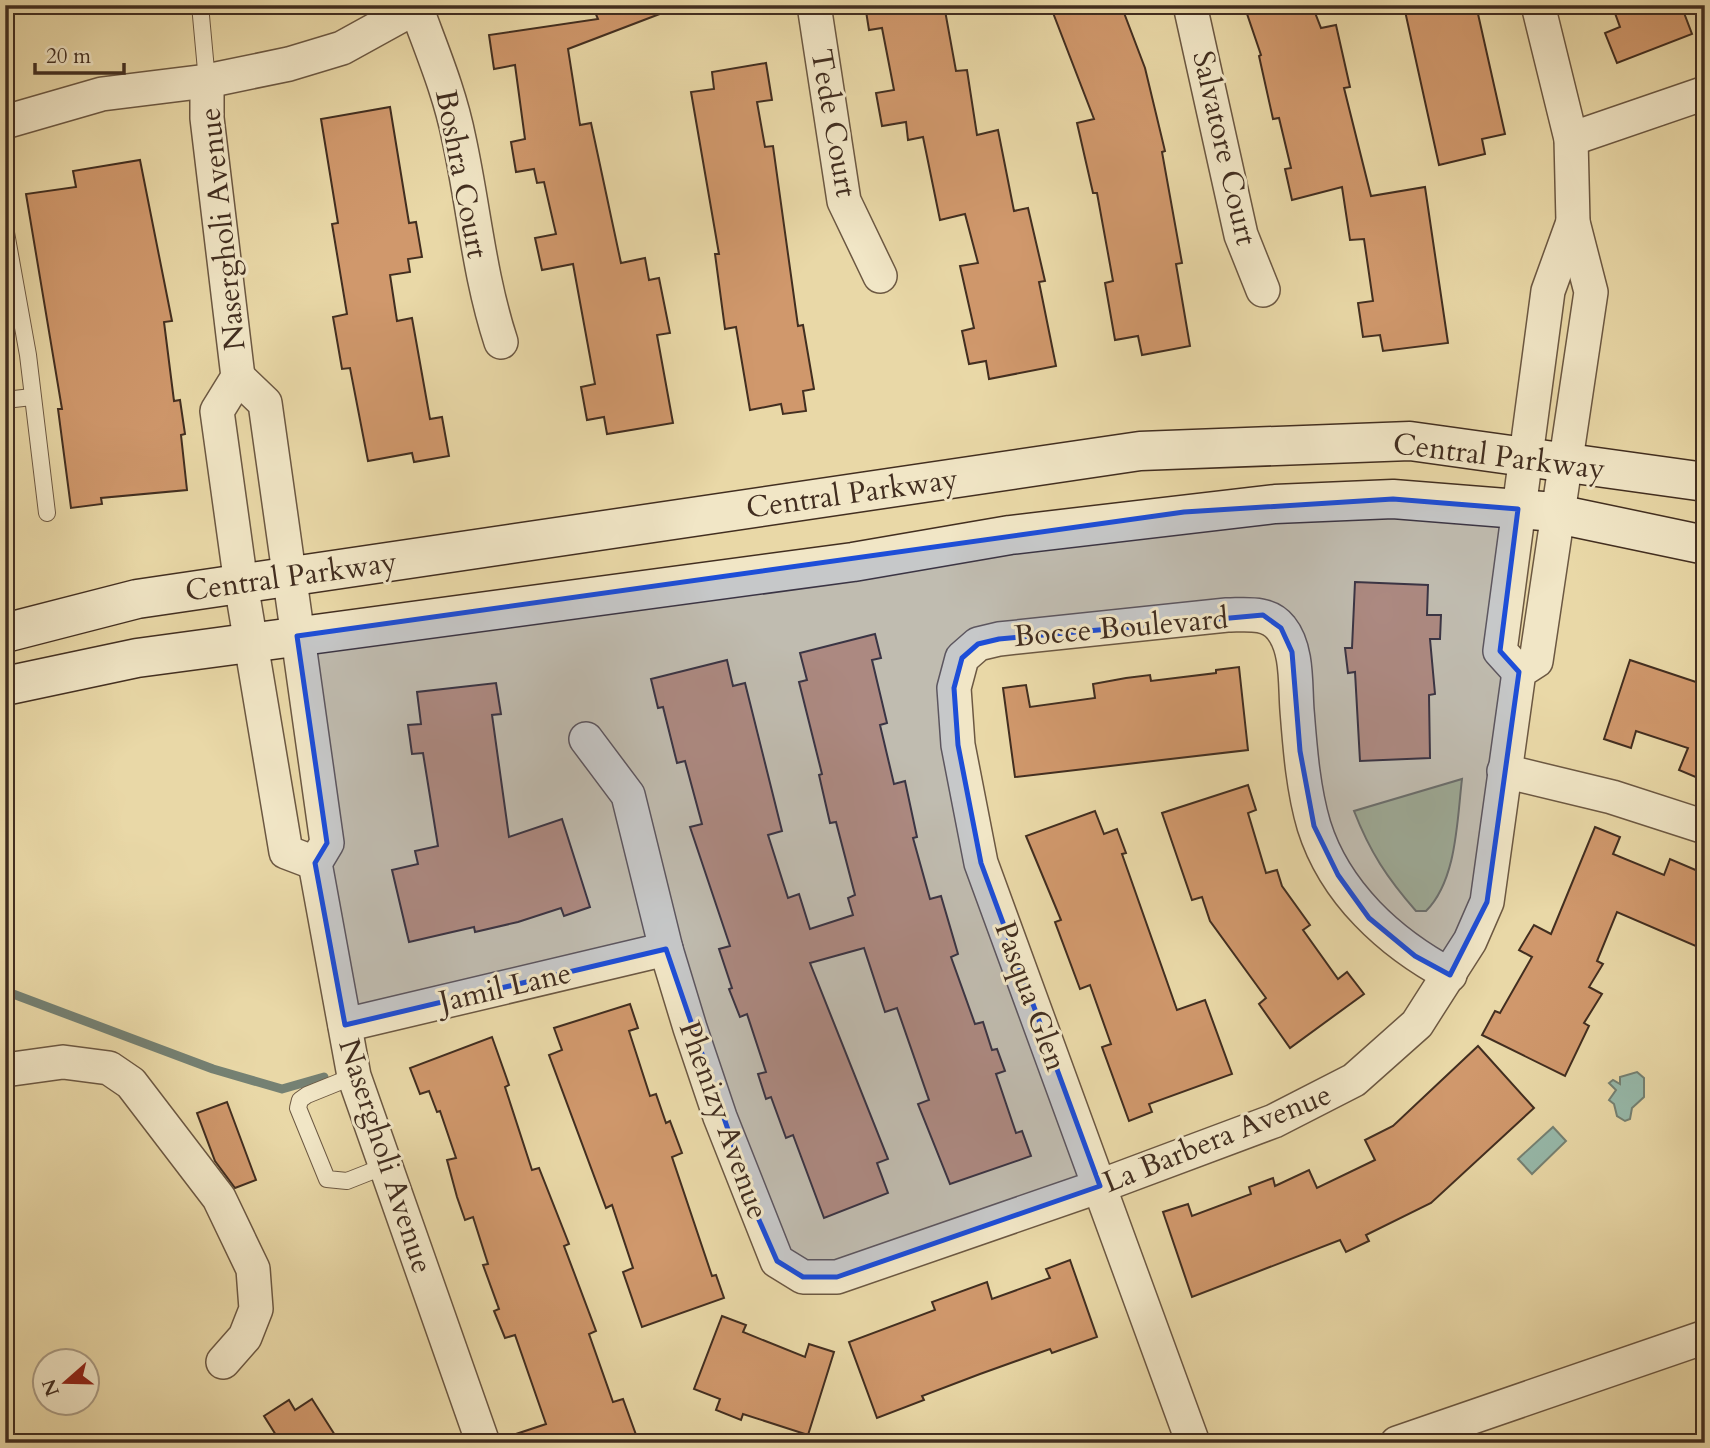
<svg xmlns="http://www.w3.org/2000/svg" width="1710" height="1448" font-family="Cardo,serif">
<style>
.green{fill:#bcbd83;stroke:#7f7652;stroke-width:2}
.water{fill:#97b9aa;stroke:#758173;stroke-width:2}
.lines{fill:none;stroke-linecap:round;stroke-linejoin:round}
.stream{stroke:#758173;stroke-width:9}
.building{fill:#d0986c;stroke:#422e20;stroke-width:2}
.lane-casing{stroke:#6c5842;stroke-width:18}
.street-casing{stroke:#6c5842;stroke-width:36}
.secondary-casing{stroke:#422e20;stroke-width:41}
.lane{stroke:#f1e6c6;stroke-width:16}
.street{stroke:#f1e6c6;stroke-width:33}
.secondary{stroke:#f1e6c6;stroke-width:38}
.marked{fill:#1d4ed8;fill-opacity:0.2;stroke:#1d4ed8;stroke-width:5;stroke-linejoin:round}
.labels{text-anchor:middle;stroke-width:6;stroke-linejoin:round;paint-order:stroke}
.street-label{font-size:30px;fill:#422e20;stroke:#f1e6c6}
</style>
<rect width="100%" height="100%" fill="#e9d8a7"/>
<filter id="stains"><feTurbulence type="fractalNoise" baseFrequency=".00286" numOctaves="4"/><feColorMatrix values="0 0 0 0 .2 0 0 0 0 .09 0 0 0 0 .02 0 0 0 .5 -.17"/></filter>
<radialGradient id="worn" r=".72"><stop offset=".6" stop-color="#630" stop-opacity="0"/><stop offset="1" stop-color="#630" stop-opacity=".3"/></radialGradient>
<path class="green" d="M1462,779c-5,41 -5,101 -36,132h-10c-29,-33 -46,-59 -62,-100z"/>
<g class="water">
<polygon points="1637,1072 1644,1078 1644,1097 1632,1108 1630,1119 1625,1121 1617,1116 1614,1104 1609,1100 1616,1090 1609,1083 1613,1080 1620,1084 1620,1077"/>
<polygon points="1553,1127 1566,1141 1532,1174 1518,1159"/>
</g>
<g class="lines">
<polyline class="stream" points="5,991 213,1069 282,1089 324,1077"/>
</g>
<g class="building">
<polygon points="592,5 678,7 568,49 580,125 591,123 621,263 645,258 649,280 659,278 670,333 657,335 673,423 607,434 604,417 587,420 581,387 595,384 573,264 542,270 535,238 556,234 544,182 537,183 534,169 516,172 511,142 525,139 515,65 494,69 489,35 598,19"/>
<polygon points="865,5 944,5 956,71 967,70 977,135 998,130 1014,211 1028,208 1045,281 1039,282 1056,366 989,379 986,361 969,364 962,331 974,328 960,266 978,263 965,214 940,220 923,137 908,140 906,122 882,126 876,93 894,90 882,28 869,30"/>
<polygon points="1050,5 1121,5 1145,68 1165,151 1162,152 1182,263 1176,264 1190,346 1142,355 1138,336 1115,340 1105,283 1113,281 1097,193 1093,193 1077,123 1094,119"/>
<polygon points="1244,5 1312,5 1321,28 1336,25 1350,87 1344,88 1371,196 1425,187 1448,343 1383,351 1380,335 1363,337 1358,303 1373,301 1364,239 1350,240 1342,187 1292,200 1285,169 1291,168 1279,118 1273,119 1259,56 1261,55"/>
<polygon points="1428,5 1476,5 1505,134 1482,139 1485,154 1439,165 1405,11"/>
<polygon points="1612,5 1681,5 1692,34 1617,63 1605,33 1620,27"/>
<polygon points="766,63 772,100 757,102 765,147 773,146 798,326 803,325 814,389 803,391 806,411 783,414 781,404 750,410 736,327 725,329 715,254 719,254 691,92 714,89 712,72"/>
<polygon points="390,107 409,223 416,222 422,257 408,259 410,272 390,275 397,321 412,318 430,419 442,417 449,456 414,462 412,453 368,461 350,368 342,369 333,317 347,314 332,224 338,223 321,119"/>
<polygon points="140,160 172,321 164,322 174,401 180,400 185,434 181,435 187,490 101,498 102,504 71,508 58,409 62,409 26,194 76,187 73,171"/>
<polygon points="1355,582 1428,585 1427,615 1441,615 1440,639 1430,639 1435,694 1429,695 1430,758 1360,761 1355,672 1348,673 1345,648 1352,648"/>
<polygon points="875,634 881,658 872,660 887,723 880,725 894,784 905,781 917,837 913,838 930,899 941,896 958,954 951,957 975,1024 983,1022 992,1050 997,1049 1005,1071 996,1074 1016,1133 1022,1131 1031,1156 950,1184 918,1104 929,1100 897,1008 885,1012 864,948 810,963 888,1159 877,1163 888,1193 824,1218 793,1135 786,1138 771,1097 766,1099 758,1074 766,1072 747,1014 740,1017 729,989 732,988 719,949 730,946 690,827 702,824 685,761 677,763 663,707 658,708 651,679 727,660 733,686 745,683 782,831 768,835 788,898 799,894 810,929 853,915 848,898 855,895 836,822 830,823 819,775 822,774 799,682 807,680 800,653"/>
<polygon points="1630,660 1705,685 1705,781 1679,770 1688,748 1636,731 1631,748 1604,739"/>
<polygon points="1239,667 1248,750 1015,777 1003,688 1026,685 1030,707 1095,698 1093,684 1126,678 1150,675 1151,681 1216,673 1216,670"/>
<polygon points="496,683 501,714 492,715 509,837 562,819 590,907 564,916 561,908 518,922 475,932 474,927 409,942 392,870 418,864 415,851 438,846 423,753 412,754 408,725 421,724 417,692"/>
<polygon points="1248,785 1256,810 1248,813 1266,873 1277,870 1282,886 1310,925 1303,930 1338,979 1347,972 1364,994 1290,1048 1259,1004 1266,998 1210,921 1202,897 1192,900 1162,813"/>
<polygon points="1095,811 1104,834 1117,829 1126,853 1122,854 1177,1010 1205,1000 1232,1074 1149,1104 1152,1112 1129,1121 1102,1047 1111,1044 1090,985 1080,989 1055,922 1061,920 1026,836"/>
<polygon points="1595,827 1620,837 1613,854 1664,875 1670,859 1705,874 1705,950 1617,912 1597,961 1603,964 1589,987 1602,994 1584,1023 1589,1026 1565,1076 1482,1035 1495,1011 1500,1013 1532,957 1519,950 1534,925 1551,934"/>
<polygon points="630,1004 638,1028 629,1031 650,1096 656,1094 666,1123 670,1121 682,1153 672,1157 712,1276 716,1275 724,1298 642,1327 623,1272 633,1268 612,1205 606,1208 549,1055 562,1050 554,1028"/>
<polygon points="492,1037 509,1085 505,1087 532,1170 539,1168 569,1244 564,1246 596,1331 589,1334 613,1402 623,1399 639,1443 505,1443 504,1438 546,1424 515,1335 505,1338 494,1311 499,1309 483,1265 488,1264 473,1217 465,1220 457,1197 447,1160 456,1158 440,1111 437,1112 429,1091 420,1094 410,1068"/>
<polygon points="1478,1046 1534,1108 1431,1203 1366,1235 1369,1241 1346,1252 1340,1240 1192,1297 1163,1212 1188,1204 1192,1216 1251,1194 1249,1187 1273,1178 1275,1186 1309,1170 1317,1188 1375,1160 1365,1140 1393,1126"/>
<polygon points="227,1102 256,1180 235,1188 215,1161 197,1113"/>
<polygon points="1070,1260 1097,1337 1052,1353 1050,1349 980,1374 922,1396 924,1400 877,1418 849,1342 935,1310 932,1302 987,1282 992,1299 1050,1278 1046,1269"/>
<polygon points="722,1316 746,1325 743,1332 805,1357 809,1344 834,1352 808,1435 743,1414 741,1420 716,1410 720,1399 694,1389"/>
<polygon points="312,1399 340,1443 281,1443 264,1416 289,1400 295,1410"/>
</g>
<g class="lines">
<g class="lane-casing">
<g id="lane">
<polyline points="200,5 207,81"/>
<polyline points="5,227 28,355 47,513"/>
<polyline points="5,400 32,397"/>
<polyline points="354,1076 307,1095 300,1100 298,1108 327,1179 347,1181 385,1166"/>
</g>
</g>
<g class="street-casing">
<g id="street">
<polyline points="814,5 844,201 880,276"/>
<polyline points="1190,5 1241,235 1263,290"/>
<path d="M416,7c16,44 34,86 43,132 15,69 20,136 42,203"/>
<polyline points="207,81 207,118 238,377 217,411 241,584 286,852 315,863"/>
<polyline points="5,122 102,94 207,81 289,64 342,48 420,5"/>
<polyline points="1571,139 1705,93"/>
<polyline points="238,377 265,403 327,843 315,863 354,1076 483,1443"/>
<polyline points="1519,672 1500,651 1548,291 1573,222"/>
<polyline points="586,739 628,795 666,949 690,1028 720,1117 777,1261 803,1277 837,1277 1100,1186 1274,1121 1354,1080 1417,1024 1470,941 1487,902 1519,672 1536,661 1591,292 1573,222 1571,139 1538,5"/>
<polyline points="1504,771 1612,797 1705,827"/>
<polyline points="345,1025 666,949"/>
<polyline points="5,1070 63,1062 109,1068 131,1083 219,1198 253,1269 256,1309 245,1337 223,1362"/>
<path d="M1193,1443l-212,-580 -23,-118 -4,-57 8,-30 16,-14 21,-5 228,-24c18,0 41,-4 54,13 17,21 14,57 16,82 3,38 6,79 17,116 21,67 76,117 136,149"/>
<polyline points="1397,1443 1705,1337"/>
</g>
</g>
<g class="secondary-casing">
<g id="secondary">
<polyline points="5,633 137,599 1140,451 1410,441 1705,482"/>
<polyline points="5,686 137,658 853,562 1010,535 1275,504 1393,499 1543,511 1705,545"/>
</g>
</g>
<use href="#lane" class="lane"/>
<use href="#street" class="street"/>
<use href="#secondary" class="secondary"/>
</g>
<path class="marked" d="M1393,499l125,10 -18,142 19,21 -32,230 -37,73 -35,-19 -46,-38 -31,-43 -24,-49 -14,-75 -8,-99 -11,-24 -18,-13 -264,24 -21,5 -16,14 -8,30 4,57 23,118 119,323 -263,91h-34l-26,-16 -18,-41 -93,-271 -321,76 -30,-162 12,-20 -30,-207 887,-124z"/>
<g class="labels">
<g class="street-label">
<text transform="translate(834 123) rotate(80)" y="10">Tede Court</text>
<text transform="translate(1225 148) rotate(77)" y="10">Salvatore Court</text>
<text transform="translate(462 174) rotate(79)" y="10">Boshra Court</text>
<text transform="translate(222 229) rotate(-96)" y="10">Nasergholi Avenue</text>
<text transform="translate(1499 456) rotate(7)" y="10">Central Parkway</text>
<text transform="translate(852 493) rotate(-8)" y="10">Central Parkway</text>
<text transform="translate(291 576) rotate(-8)" y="10">Central Parkway</text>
<text transform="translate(1121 627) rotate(-5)" y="10">Bocce Boulevard</text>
<text transform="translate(505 987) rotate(-13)" y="10">Jamil Lane</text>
<text transform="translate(1031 996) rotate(70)" y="10">Pasqua Glen</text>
<text transform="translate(724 1120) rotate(70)" y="10">Phenizy Avenue</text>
<text transform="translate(1217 1138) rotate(-22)" y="10">La Barbera Avenue</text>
<text transform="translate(386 1156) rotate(72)" y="10">Nasergholi Avenue</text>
</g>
</g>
<rect width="1710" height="1448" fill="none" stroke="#e9d8a7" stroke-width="28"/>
<rect x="7" y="7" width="1696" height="1434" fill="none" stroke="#422e20" stroke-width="3.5"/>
<rect x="14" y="14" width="1682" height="1420" fill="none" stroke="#422e20" stroke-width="2"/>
<g transform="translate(66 1382) rotate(250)"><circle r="33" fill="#f1e6c6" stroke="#ab9c84" stroke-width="2"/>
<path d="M0-5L12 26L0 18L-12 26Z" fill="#8f2418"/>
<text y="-10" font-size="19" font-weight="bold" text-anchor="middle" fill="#422e20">N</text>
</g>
<path d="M35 63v10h89v-10" fill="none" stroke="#422e20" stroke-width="3.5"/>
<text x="46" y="63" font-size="21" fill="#422e20" stroke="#f1e6c6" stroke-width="5" paint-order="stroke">20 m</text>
<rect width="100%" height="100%" filter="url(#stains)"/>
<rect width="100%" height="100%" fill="url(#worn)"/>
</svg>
